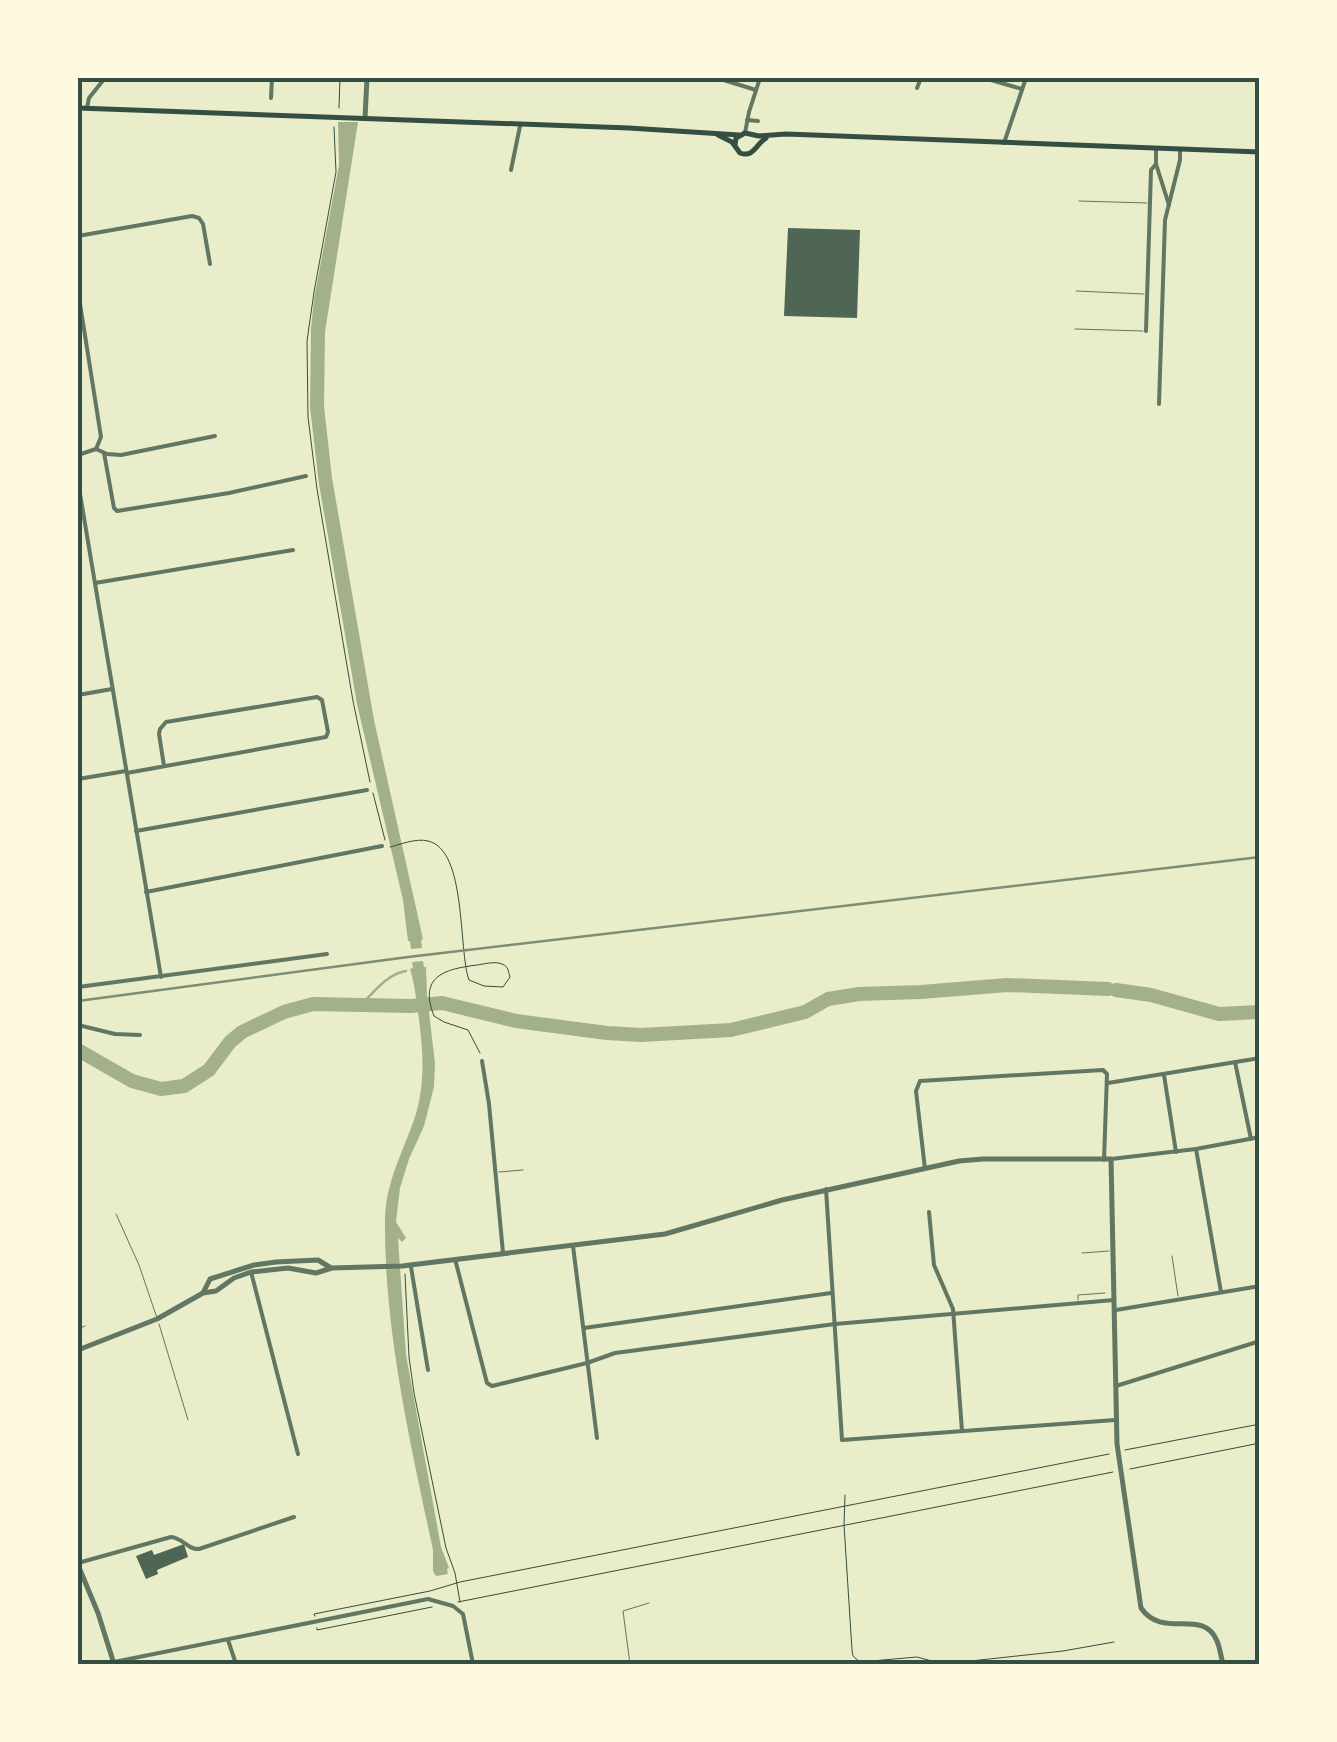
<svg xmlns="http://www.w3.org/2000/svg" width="1337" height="1742" font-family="Inter,sans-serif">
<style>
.water{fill:#a3b18a}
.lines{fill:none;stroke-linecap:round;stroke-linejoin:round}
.stream{stroke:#a3b18a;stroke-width:2.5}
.river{stroke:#a3b18a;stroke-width:14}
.building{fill:#4f6655}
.path{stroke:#344e41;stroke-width:1}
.service{stroke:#617663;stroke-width:1}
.minor{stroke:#617663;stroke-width:4}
.tertiary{stroke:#617663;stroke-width:5}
.secondary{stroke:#344e41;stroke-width:5}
.rail{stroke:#7c8e77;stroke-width:2.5}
.neatline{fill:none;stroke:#344e41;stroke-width:4}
</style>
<rect width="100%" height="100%" fill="#e9edc9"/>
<g class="water">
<polygon points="338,122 358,122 325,332 324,406 332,478 374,720 423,939 421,940 422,948 411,949 410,941 408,941 403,900 357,704 319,484 310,407 311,329 314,299 339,165"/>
<path d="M423,961l1,6h2l1,29 8,67 -1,24 -10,39 -15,33 -9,29 -4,34 10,16 -4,4 -4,-4 8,117 35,192 8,21 -2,1 1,5 -12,2 -3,-5v-21c-23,-109 -49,-219 -48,-331 1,-38 18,-67 30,-102 11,-35 8,-69 3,-105 -2,-15 -4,-31 -8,-43l3,-1 -1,-6z"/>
</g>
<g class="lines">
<path class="stream" d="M361,1005c13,-13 26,-31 45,-34"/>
<g class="river">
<polyline points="1116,990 1151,995 1219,1014 1260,1012"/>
<polyline points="78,1050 132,1081 161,1089 184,1086 209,1070 230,1042 242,1032 284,1012 313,1004 411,1006 442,1003 516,1021 607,1033 641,1035 731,1030 805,1012 828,999 859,994 921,992 1007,985 1108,989"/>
</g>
</g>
<g class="building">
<polygon points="788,228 860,230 857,318 784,316"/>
<polygon points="184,1544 188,1557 157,1570 158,1574 146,1579 136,1556 152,1550 154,1555"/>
</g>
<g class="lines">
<g class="path">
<polyline points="339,108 340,78"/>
<polyline points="334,127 336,172 314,292 307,341 308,417 317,489 353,701 370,782"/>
<polyline points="373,793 385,840"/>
<path d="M390,847c12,-3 26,-9 38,-6 39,9 30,108 41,139l15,6 19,1 7,-10c-2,-6 -1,-10 -8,-13 -7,-3 -18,0 -25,1 -32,4 -59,11 -43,51l10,6 24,8 12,23"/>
<polyline points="405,1274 409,1357 414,1393 446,1548 455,1573 460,1602"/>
<polyline points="1125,1450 1260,1424"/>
<polyline points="1130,1469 1260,1443"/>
<polyline points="845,1495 844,1525 852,1650 853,1656 860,1662 917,1657 943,1664 1063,1651 1114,1642"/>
<polyline points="458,1602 1113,1472"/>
<polyline points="315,1616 314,1614 430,1591 460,1582 1109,1454"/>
<polyline points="317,1628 317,1630 432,1607"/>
</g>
<g class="service">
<polyline points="1079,201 1147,203"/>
<polyline points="1076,291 1144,294"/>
<polyline points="1075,329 1143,331"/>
<polyline points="499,1172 523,1170"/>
<polyline points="116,1214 139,1265 157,1318"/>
<polyline points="1082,1253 1109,1251"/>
<polyline points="1172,1256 1178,1296"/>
<polyline points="1078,1300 1078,1295 1105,1293"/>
<polyline points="159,1324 188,1420"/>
<polyline points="78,1329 85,1326"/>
<polyline points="630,1664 623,1611 649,1603"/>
</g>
<g class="minor">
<polyline points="717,78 756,90"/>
<polyline points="984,78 1022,89"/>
<polyline points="917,88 921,78"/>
<polyline points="271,98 272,78"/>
<polyline points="87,108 89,98 105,78"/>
<polyline points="747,120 758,121"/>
<polyline points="745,133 749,112 760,78"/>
<polyline points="1004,143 1026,78"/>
<polyline points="1156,148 1156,164 1169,205"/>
<polyline points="511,170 520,126"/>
<polyline points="78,236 192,216 199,218 203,224 210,264"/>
<polyline points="78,291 101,437 96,449 78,455"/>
<polyline points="1146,331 1151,170 1156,164"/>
<polyline points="1159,404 1165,220 1180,160 1180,149"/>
<polyline points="96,449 107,454 121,455 215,436"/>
<polyline points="104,453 114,508 117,511 229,493 306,476"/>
<polyline points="78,482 161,977"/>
<polyline points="95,583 293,550"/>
<polyline points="78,695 112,689"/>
<polyline points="127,773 326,737 328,732 322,700 317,697 166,722 160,729 159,734 164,766"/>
<polyline points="78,779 126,771"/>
<polyline points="136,831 367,790"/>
<polyline points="146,892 382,846"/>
<polyline points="78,912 78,914"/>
<polyline points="78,987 327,954"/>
<polyline points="78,1025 115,1034 140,1035"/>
<polyline points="482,1061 489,1104 503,1253"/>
<polyline points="1235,1062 1251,1139"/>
<polyline points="1164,1075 1176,1152"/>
<polyline points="1108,1083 1260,1058"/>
<polyline points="1196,1149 1221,1292"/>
<polyline points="1111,1159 1196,1149 1260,1137"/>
<polyline points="925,1169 916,1091 920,1081 1103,1070 1107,1074 1104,1160"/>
<polyline points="826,1189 842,1440 1115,1420"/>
<polyline points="929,1212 934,1265 953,1309 962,1431"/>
<polyline points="573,1246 597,1438"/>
<polyline points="455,1259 487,1383 492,1386 587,1363 615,1353 835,1324 1114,1300"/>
<polyline points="411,1267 428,1370"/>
<polyline points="251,1272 298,1454"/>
<polyline points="1116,1310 1260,1286"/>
<polyline points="584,1328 831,1293"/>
<polyline points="1116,1386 1260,1341"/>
<path d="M78,1563l93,-26c12,1 17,13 28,12l95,-32"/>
<polyline points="228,1640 236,1664"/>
<polyline points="114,1662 428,1599 453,1606 463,1614 473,1664"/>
</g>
<g class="tertiary">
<polyline points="365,118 367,78"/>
<polyline points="203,1293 210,1279 254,1265 276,1262 318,1260 331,1268"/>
<path d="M78,1350l79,-31 46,-26 13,-2 18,-13 17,-6 37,-4 28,5 16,-5 70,-2 263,-32 117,-34 177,-39 24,-2h128l6,285 24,164c22,32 62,-1 76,33 3,7 4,16 6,23"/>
<polyline points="78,1565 98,1613 114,1664"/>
</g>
<g class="secondary">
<polyline points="78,108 629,128 739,135"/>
<path d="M718,135l14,7 8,11c14,5 16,-9 26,-15"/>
<polyline points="735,145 736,138 745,133 759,136 786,134 1260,152"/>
</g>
<polyline class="rail" points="78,1001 408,957 1260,857"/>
</g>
<rect width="1337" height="1742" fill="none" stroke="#fefae0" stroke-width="160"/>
<rect x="80" y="80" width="1177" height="1582" class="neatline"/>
</svg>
